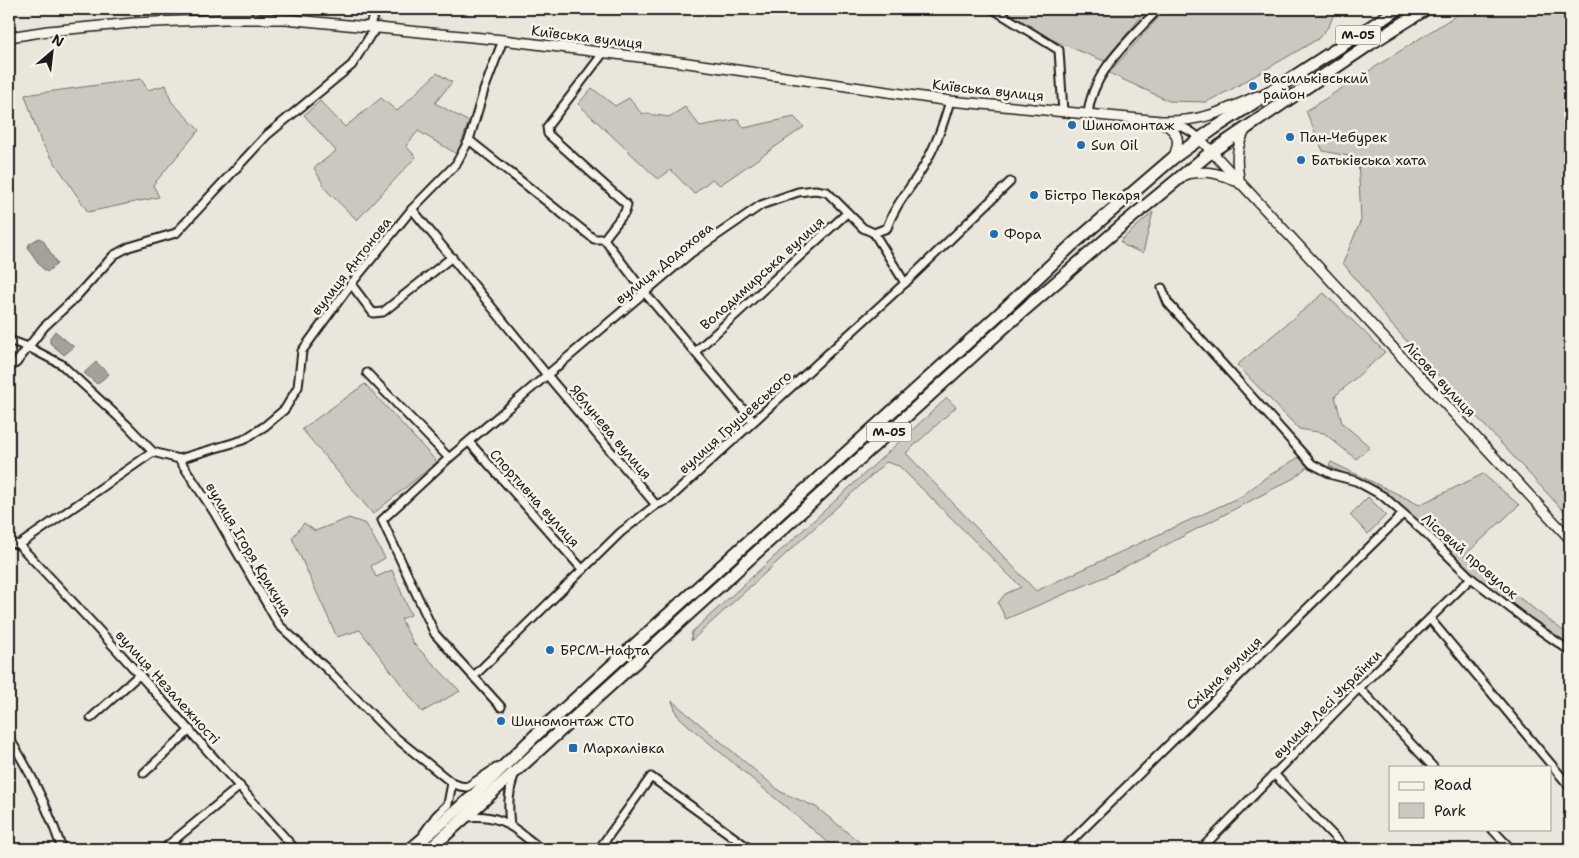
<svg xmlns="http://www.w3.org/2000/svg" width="1579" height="858" font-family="'Shantell Sans',sans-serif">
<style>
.green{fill:#ccc8c0;stroke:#74726e}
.water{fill:#a3a19a;stroke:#6d6c68}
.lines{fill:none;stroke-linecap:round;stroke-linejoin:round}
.minor-casing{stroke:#1c1c1c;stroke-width:11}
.tertiary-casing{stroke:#1c1c1c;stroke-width:12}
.trunk-casing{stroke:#1c1c1c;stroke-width:15}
.minor{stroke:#f7f3e8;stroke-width:7}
.tertiary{stroke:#f7f3e8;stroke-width:9}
.trunk{stroke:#f7f3e8;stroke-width:11}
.poi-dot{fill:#1f6fb2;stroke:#f7f3e8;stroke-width:2}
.labels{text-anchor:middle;stroke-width:5;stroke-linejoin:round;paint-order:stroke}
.shield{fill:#f7f3e8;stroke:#5e5c59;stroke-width:1}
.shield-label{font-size:12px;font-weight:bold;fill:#1c1c1c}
.street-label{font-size:14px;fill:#1c1c1c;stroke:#f7f3e8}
.poi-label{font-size:14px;fill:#1c1c1c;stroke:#f7f3e8;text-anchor:start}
</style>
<rect width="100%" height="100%" fill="#eae6dc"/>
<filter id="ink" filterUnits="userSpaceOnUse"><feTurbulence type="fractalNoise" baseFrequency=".02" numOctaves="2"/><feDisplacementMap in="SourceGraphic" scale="10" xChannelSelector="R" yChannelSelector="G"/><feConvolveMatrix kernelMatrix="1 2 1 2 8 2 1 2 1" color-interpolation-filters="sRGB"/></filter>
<g filter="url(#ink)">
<g class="green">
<polygon points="1002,9 1148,9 1104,61 1048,38"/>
<polygon points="1166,9 1332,9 1335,11 1329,26 1318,39 1232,89 1206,102 1169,101 1109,73"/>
<polygon points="1466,9 1570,9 1570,518 1390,323 1343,263 1361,220 1358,158 1323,151 1306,111"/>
<polygon points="437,73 452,82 435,103 469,122 457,154 418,131 406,146 416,157 357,220 327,191 314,168 336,151 304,115 320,101 345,127 381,98 397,111"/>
<polygon points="141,79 148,90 166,85 171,101 199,130 153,185 159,197 88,212 41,142 25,95"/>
<polygon points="592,88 615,106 629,98 641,113 669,117 685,107 700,126 738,119 744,128 794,117 804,127 720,185 712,179 694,194 671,170 658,179 578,104"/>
<polygon points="1153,212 1143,253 1125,246 1120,241"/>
<polygon points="1324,293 1385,352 1335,396 1342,423 1370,447 1356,459 1324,433 1299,429 1237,365"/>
<polygon points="365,384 437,462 373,514 302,429"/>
<polygon points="947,398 956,407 906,453 1036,591 1242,496 1265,478 1299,457 1308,466 1294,478 1107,576 1006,619 998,603 1005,594 1021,587 899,466 886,462 691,641 692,632"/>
<polygon points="1331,462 1408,499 1419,505 1483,474 1519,505 1464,556 1570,636 1570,649 1476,577 1454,558 1403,507 1382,491 1329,466"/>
<polygon points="1368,497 1386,515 1368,534 1350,515"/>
<polygon points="349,518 366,524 385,558 371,566 376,577 392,570 411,615 401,619 413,643 460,691 422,712 360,630 337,637 292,538 304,523 315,531"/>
<polygon points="672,701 781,792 816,807 868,849 836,849 689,726 677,715"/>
</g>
<g class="water">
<polygon points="39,238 43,240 57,264 47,272 41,267 28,248 29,244"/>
<polygon points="55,331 74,347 64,355 50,343 50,338"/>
<polygon points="96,362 109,374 97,384 84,373"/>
</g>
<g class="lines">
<g class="minor-casing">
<g id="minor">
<polyline points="993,9 1059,50 1063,112"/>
<polyline points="369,26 377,9"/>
<polyline points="604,52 547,127 548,134 627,205 625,212 604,239"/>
<path d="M1088,114c4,-43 43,-75 70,-105"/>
<path d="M1168,123c13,3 22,6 32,16"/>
<polyline points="469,140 594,239 604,239 645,293 753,421"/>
<polyline points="412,209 547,375 656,505"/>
<polyline points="874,233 905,283"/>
<polyline points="351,284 373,313 383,312 452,257"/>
<polyline points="1162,288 1168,303 1312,464 1333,475 1356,481 1383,496 1422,530 1471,578 1527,621 1570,651"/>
<polyline points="9,340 28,347 61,364 128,426 153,452"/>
<polyline points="695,352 847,213"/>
<polyline points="9,368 16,363 44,327 75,298 114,255 129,247 176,233 267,135 352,65 371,34 379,27"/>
<polyline points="367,373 449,458"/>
<polyline points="469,442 583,570"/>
<polyline points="179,459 243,440 265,426 285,409 298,387 302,351 351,284 412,209 456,164 469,140 484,90 503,40"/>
<polyline points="9,542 19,545 153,452 179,459 214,512 279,625 327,669 390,733 452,783 460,786 467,787 496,768"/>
<path d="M19,545c95,99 185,202 276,304"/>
<polyline points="1430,619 1570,787"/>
<polyline points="473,677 621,532 656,505 669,499 905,283 1010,182"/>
<polyline points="1359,688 1433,767"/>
<path d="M501,707l-66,-73 -53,-114 67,-62 242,-205 70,-48 37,-13 17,-2 12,2 36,36 11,5 13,-5c8,-25 27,-43 39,-66 11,-19 18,-40 24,-61"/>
<polyline points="91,718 140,674"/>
<path d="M9,738c24,37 39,70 53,111"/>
<polyline points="144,773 190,730"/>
<polyline points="1274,774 1346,849"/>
<path d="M467,817c36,-4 47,12 74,32"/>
<path d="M510,826c-2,-19 -2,-33 4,-51"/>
<polyline points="1492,829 1511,849"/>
<polyline points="424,833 436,816 448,804 452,783"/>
<polyline points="167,846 240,786"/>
<polyline points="599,849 651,777 750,849"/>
<polyline points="1063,849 1403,514"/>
<polyline points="1201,849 1359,688 1471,578"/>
</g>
</g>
<g class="tertiary-casing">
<g id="tertiary">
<path d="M9,37l39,-6 85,-8 92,-4h60l218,21 185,23 262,38 211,20c40,1 60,-9 96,-25"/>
<path d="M1163,123c16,9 18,18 10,35"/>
<polyline points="1200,139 1570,539"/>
<path d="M1185,174c21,-3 30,-3 50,7"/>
<path d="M1240,184c-4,-21 -5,-37 6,-55"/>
</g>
</g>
<g class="trunk-casing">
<g id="trunk">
<polyline points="411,849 472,797 542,729 998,315 1073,244 1173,158 1215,128 1398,9"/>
<polyline points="430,849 1009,323 1126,222 1211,152 1370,44 1426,9"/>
</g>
</g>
<use href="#minor" class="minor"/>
<use href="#tertiary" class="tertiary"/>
<use href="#trunk" class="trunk"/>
</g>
</g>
<g class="poi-dot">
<circle cx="1253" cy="86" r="5"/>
<circle cx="1072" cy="125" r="5"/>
<circle cx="1290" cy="137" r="5"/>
<circle cx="1081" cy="145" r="5"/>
<circle cx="1301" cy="160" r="5"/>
<circle cx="1034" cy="195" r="5"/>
<circle cx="994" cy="234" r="5"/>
<circle cx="550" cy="650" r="5"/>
<circle cx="501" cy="721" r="5"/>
<rect x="568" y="743" width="10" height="10" rx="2.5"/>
</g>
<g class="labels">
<g class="shield">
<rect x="1335.5" y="25.5" width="45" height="19" rx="4"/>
<rect x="866.5" y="422.5" width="45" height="19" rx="4"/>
</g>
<g class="shield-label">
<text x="1358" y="39">М-05</text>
<text x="889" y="436">М-05</text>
</g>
<g class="street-label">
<text transform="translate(587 37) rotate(7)" y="5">Київська вулиця</text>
<text transform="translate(988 90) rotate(6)" y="5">Київська вулиця</text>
<text transform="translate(664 263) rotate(-39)" y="5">вулиця Додохова</text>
<text transform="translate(351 266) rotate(-52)" y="5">вулиця Антонова</text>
<text transform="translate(762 273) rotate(-42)" y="5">Володимирська вулиця</text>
<text transform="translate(1440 379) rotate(47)" y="5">Лісова вулиця</text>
<text transform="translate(735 422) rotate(-42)" y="5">вулиця Грушевського</text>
<text transform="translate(611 432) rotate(50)" y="5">Яблунева вулиця</text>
<text transform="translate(535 498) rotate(48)" y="5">Спортивна вулиця</text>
<text transform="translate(249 549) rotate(59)" y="5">вулиця Ігоря Крикуна</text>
<text transform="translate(1470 556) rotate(41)" y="5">Лісовий провулок</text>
<text transform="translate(1224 673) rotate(-44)" y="5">Східна вулиця</text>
<text transform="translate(168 687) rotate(48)" y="5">вулиця Незалежності</text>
<text transform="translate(1327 704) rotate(-45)" y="5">вулиця Лесі Українки</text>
</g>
<g class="poi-label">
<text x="1263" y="83">Васильківський<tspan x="1263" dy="16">район</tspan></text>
<text x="1082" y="130">Шиномонтаж</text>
<text x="1300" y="142">Пан-Чебурек</text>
<text x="1091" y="150">Sun Oil</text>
<text x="1311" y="165">Батьківська хата</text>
<text x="1044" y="200">Бістро Пекаря</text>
<text x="1004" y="239">Фора</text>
<text x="560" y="655">БРСМ-Нафта</text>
<text x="511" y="726">Шиномонтаж СТО</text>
<text x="583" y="753">Мархалівка</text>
</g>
</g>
<rect width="1579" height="858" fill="none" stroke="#f7f3e8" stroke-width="30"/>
<rect x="15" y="15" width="1549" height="828" fill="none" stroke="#1c1c1c" stroke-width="2" filter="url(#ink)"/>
<rect x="1389" y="766" width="162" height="65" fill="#f7f3e8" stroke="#9f9d96"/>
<rect x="1399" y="782" width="25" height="8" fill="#f7f3e8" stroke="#9f9d96"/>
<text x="1434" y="790" font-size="15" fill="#1c1c1c">Road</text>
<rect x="1399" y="803" width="25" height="15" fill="#ccc8c0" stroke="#9f9d96"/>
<text x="1434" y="816" font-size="15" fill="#1c1c1c">Park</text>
<g transform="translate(52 52) rotate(28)" stroke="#f7f3e8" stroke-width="4" paint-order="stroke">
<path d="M0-4L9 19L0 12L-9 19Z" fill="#1c1c1c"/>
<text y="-8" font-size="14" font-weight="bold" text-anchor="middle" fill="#1c1c1c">N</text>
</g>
</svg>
